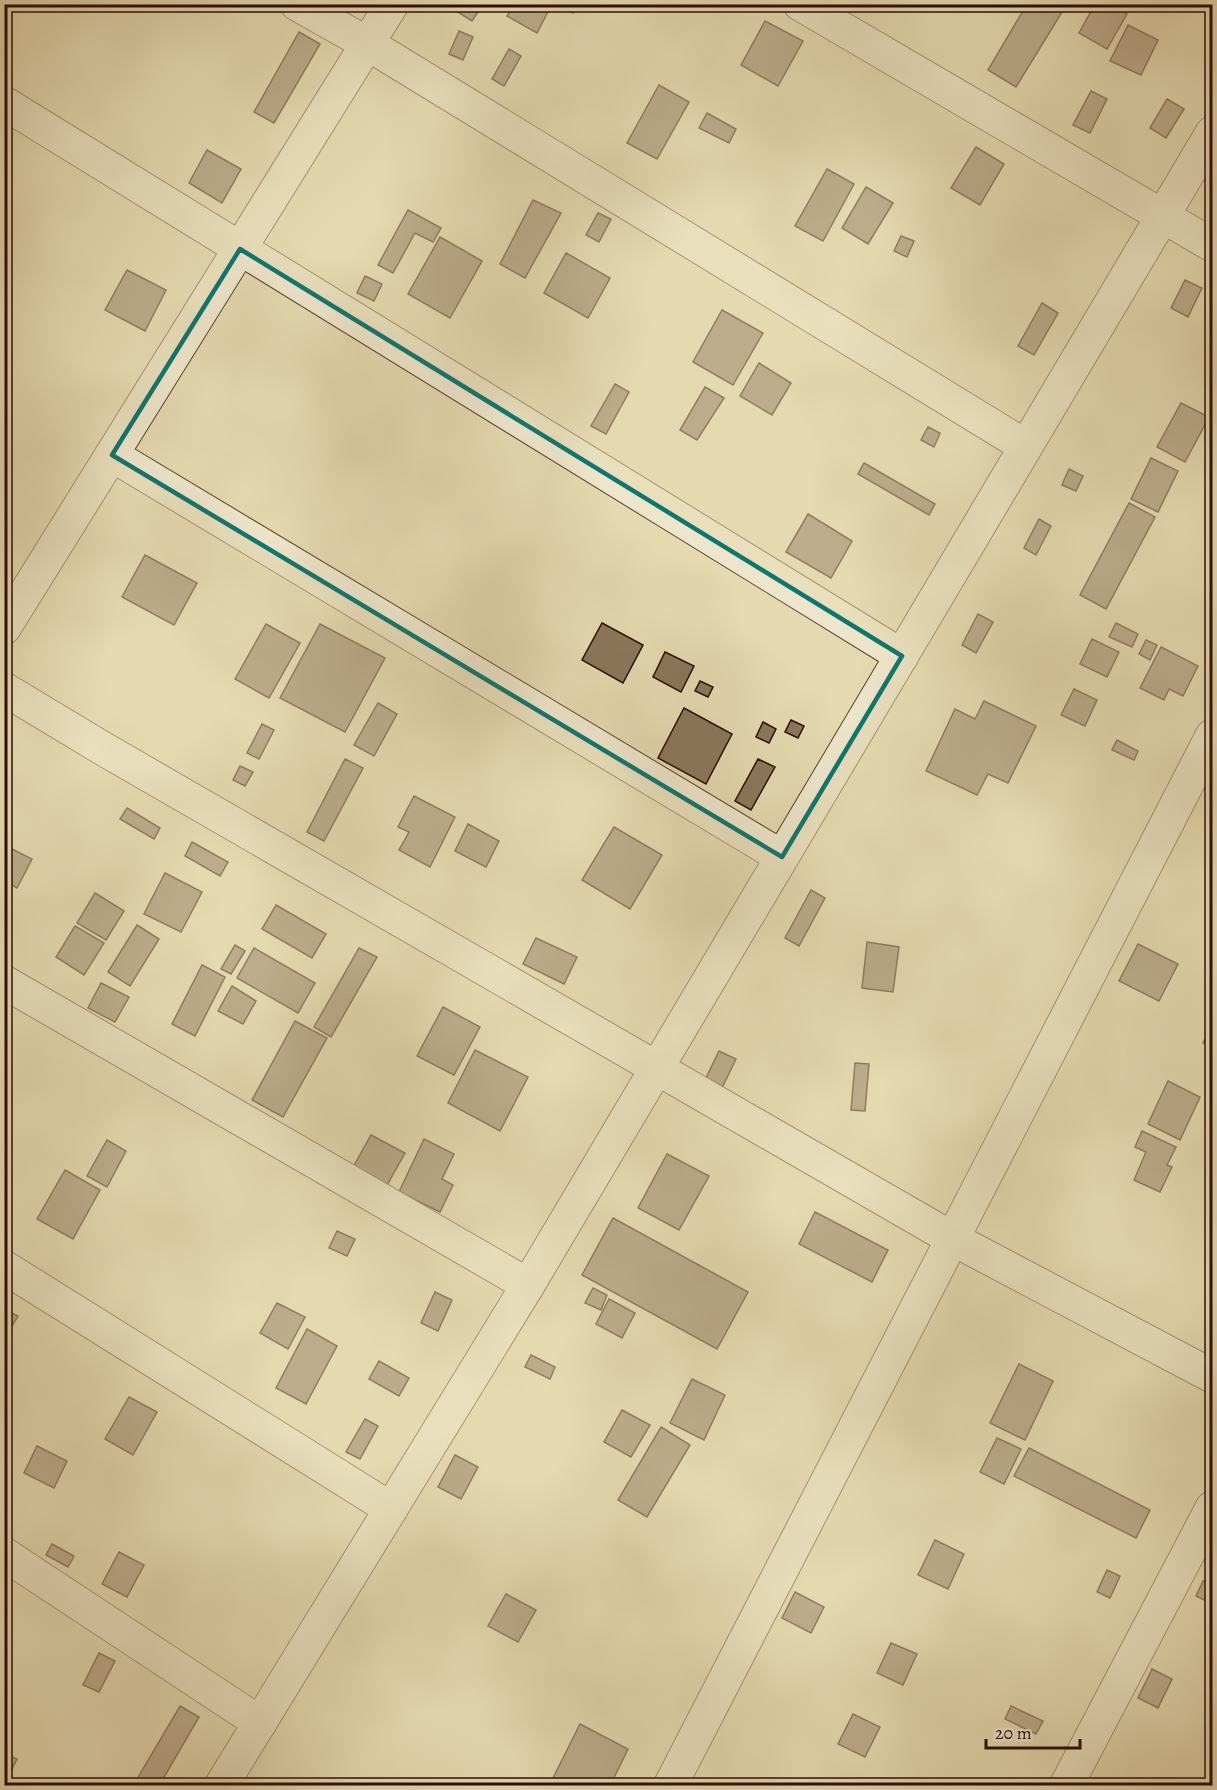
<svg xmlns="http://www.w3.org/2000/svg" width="1217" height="1790" font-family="Alegreya,serif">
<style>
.building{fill:#8b775d;stroke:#2a0c03;stroke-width:1.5}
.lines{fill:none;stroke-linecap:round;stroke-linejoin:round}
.minor-casing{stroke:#593f2e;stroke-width:35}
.minor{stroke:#eee6cc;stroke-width:33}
.marked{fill:none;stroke:#0f766e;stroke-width:4.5;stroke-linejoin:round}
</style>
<rect width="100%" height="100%" fill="#e5d9b0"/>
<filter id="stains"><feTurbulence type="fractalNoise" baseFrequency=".00333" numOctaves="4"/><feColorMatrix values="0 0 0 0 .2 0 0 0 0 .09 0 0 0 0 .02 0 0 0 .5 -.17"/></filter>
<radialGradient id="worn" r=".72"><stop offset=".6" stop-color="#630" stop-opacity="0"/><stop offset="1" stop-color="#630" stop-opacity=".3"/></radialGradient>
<g class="building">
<polygon points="460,4 483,4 472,21 456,11"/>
<polygon points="514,4 552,4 537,33 507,16"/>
<polygon points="557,4 578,4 573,13"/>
<polygon points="1027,4 1067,4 1016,87 988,70"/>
<polygon points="1095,4 1110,4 1127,14 1107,49 1079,33"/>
<polygon points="765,21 803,41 778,86 741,65"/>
<polygon points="1128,25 1158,40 1141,75 1110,61"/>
<polygon points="459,31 473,37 463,60 449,54"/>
<polygon points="299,32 320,44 274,123 254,112"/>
<polygon points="509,49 521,56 504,86 492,79"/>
<polygon points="659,85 689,102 657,159 627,143"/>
<polygon points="1091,91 1107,99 1090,133 1073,125"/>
<polygon points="1167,99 1184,109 1166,138 1150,128"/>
<polygon points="707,113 736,129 729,143 699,128"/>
<polygon points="976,147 1004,164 980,205 951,188"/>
<polygon points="207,150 241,169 222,203 189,183"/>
<polygon points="827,169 854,184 823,241 795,226"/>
<polygon points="866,187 893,203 868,244 842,228"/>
<polygon points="533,200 561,213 525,278 500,264"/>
<polygon points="408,210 441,228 433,242 415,233 393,273 378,265"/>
<polygon points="598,213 611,219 599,242 586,235"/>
<polygon points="901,236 914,241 907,257 894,251"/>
<polygon points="440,237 482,261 450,318 408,294"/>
<polygon points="566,253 610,278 588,318 544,293"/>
<polygon points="127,270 166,290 145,331 105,310"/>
<polygon points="365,276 382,284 374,301 357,293"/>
<polygon points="1185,280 1202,288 1188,317 1171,308"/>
<polygon points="1042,303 1058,313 1034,355 1018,346"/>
<polygon points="722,310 763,333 733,385 693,362"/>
<polygon points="759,363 791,383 772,415 740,396"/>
<polygon points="615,384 629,392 606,434 591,426"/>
<polygon points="705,387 724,398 697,440 680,430"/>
<polygon points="1181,403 1209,417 1185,462 1157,447"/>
<polygon points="928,427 940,433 934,447 921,440"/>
<polygon points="1151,458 1178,471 1158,512 1131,499"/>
<polygon points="864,463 935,504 929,515 858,474"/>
<polygon points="1069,469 1083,476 1076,491 1062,485"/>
<polygon points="1129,503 1155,517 1106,609 1080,595"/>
<polygon points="808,514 852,541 831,578 786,552"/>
<polygon points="1039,519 1051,526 1036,555 1024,548"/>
<polygon points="145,555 197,583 174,625 122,597"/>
<polygon points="978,614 993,622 976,653 962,645"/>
<polygon points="602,623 643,645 623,683 582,660"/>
<polygon points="1116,623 1138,634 1132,647 1109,637"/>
<polygon points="266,624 300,643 269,698 235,679"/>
<polygon points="320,624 385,658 345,732 280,698"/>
<polygon points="1092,639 1119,652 1107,677 1080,664"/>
<polygon points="1146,640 1157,645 1150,660 1139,654"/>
<polygon points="1161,647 1198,666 1183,696 1169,689 1164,700 1140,688"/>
<polygon points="665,652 694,666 681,692 653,677"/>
<polygon points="700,681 713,687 708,697 695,691"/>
<polygon points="1074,689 1097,700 1085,726 1061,715"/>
<polygon points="984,701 1036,726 1008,783 988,774 977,795 926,771 955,709 975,719"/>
<polygon points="378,703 397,714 374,756 354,745"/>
<polygon points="684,708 732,734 706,784 658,758"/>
<polygon points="791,720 804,726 798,738 785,732"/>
<polygon points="763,722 776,729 769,743 756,737"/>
<polygon points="262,724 274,730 259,759 247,753"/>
<polygon points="1117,740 1138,751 1134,760 1112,750"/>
<polygon points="345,759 363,768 324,841 307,832"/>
<polygon points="758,759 775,767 751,810 735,801"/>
<polygon points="240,766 253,772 245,786 233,780"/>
<polygon points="414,796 455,817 430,867 399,850 409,832 398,827"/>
<polygon points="127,808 160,828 154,839 120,819"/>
<polygon points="468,824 499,841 486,867 455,851"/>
<polygon points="614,827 662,855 630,909 582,880"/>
<polygon points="192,842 228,862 220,876 185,856"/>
<polygon points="4,845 32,859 17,888 4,881"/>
<polygon points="165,873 202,892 181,932 144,914"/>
<polygon points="811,890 825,898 799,946 785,938"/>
<polygon points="95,893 124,911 106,940 77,923"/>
<polygon points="276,905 326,934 312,958 262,929"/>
<polygon points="137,925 159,939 130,986 108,972"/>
<polygon points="75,926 104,943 84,975 56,957"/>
<polygon points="536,938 577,957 564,984 523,964"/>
<polygon points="867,942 899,947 893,992 862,988"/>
<polygon points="1138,944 1178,964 1159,1001 1119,981"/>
<polygon points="235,945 245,951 231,974 221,969"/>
<polygon points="254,948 315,983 298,1013 237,978"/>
<polygon points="359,948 377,957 331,1037 314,1027"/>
<polygon points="202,965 225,977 195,1036 172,1024"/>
<polygon points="101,983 129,997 115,1022 88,1008"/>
<polygon points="232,986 256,1001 243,1024 218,1011"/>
<polygon points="443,1007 480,1027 454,1075 417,1056"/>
<polygon points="295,1021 327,1038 283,1117 252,1100"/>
<polygon points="1212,1024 1212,1047 1203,1043"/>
<polygon points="475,1050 528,1077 500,1131 448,1103"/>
<polygon points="719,1051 736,1059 719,1094 702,1086"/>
<polygon points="855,1063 869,1064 865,1111 851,1110"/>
<polygon points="1168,1081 1200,1097 1180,1140 1148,1124"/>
<polygon points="1142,1131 1176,1147 1167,1165 1172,1167 1160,1192 1134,1180 1146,1152 1135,1147"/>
<polygon points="371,1135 405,1153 386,1187 352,1169"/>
<polygon points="424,1139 454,1154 442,1179 453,1185 440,1212 399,1192"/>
<polygon points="107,1140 126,1151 107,1187 87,1176"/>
<polygon points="667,1154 709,1176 679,1230 638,1208"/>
<polygon points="65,1170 100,1190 73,1239 37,1219"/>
<polygon points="815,1212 888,1250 872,1282 799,1244"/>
<polygon points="613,1218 748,1292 717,1349 582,1275"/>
<polygon points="337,1231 355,1239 347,1256 329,1248"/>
<polygon points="593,1288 607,1295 601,1310 585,1303"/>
<polygon points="435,1292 452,1300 438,1331 421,1323"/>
<polygon points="609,1299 635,1313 622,1338 596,1324"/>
<polygon points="277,1303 305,1317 288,1349 260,1333"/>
<polygon points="4,1309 18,1316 4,1340"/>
<polygon points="307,1329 337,1346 306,1404 276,1388"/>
<polygon points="531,1355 555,1367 550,1379 525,1367"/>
<polygon points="379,1361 409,1378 399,1396 369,1379"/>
<polygon points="1019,1364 1053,1381 1025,1440 990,1423"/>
<polygon points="692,1379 725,1395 704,1440 670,1423"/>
<polygon points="129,1397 157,1412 133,1455 105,1439"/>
<polygon points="622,1410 650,1425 631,1457 604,1442"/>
<polygon points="365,1419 378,1426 360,1459 346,1452"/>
<polygon points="661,1427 690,1445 647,1517 618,1500"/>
<polygon points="997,1438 1021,1449 1004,1484 980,1472"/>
<polygon points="37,1446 67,1461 54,1488 24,1473"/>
<polygon points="1029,1448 1150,1510 1136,1538 1014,1476"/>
<polygon points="455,1455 478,1467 461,1499 438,1487"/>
<polygon points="935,1540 964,1554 948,1589 918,1575"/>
<polygon points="52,1544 74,1556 68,1567 46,1555"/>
<polygon points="119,1552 144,1565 127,1597 102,1584"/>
<polygon points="1107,1570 1120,1576 1110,1598 1097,1592"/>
<polygon points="1203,1581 1212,1585 1212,1604 1196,1596"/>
<polygon points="795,1592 824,1607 811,1633 782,1618"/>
<polygon points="506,1594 536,1610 518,1642 488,1626"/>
<polygon points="891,1643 917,1654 903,1685 877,1673"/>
<polygon points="99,1653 115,1661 99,1692 83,1685"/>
<polygon points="1152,1669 1172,1679 1158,1708 1138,1698"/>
<polygon points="180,1706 199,1717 159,1786 133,1786"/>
<polygon points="1011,1706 1043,1721 1036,1734 1005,1719"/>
<polygon points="853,1714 880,1727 865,1757 838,1744"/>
<polygon points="580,1724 628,1749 610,1786 549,1786"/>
<polygon points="4,1753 17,1759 4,1785"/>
</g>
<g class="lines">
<g class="minor-casing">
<g id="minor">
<polyline points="297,4 368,44 1025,446"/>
<polyline points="800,4 1212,245"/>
<polyline points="4,103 902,656"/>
<polyline points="112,455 782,857"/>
<polyline points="4,628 392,4"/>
<polyline points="4,689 102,748 953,1239 1212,1376"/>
<polyline points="4,982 528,1285"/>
<polyline points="4,1267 391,1509"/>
<polyline points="4,1554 260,1723"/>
<polyline points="221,1786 528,1285 1212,133"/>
<polyline points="670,1786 1212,736"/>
<polyline points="1066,1786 1212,1508"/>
</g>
</g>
<use href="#minor" class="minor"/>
</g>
<path d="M0 0H1217V1790H0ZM240,249l662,407 -120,201 -670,-402z" fill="#e5d9b0" fill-opacity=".55" fill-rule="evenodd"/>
<path class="marked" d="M240,249l662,407 -120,201 -670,-402z"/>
<rect width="1217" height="1790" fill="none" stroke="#e5d9b0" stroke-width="24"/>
<rect x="6" y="6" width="1205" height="1778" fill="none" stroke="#2a0c03" stroke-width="3"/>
<rect x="12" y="12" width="1193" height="1766" fill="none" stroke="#2a0c03" stroke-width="1.5"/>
<path d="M986 1739v9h94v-9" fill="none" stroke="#2a0c03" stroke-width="3"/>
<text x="995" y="1739" font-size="18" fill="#2a0c03" stroke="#eee6cc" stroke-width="4.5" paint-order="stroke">20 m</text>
<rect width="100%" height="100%" filter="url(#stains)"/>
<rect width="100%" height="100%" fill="url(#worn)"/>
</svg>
